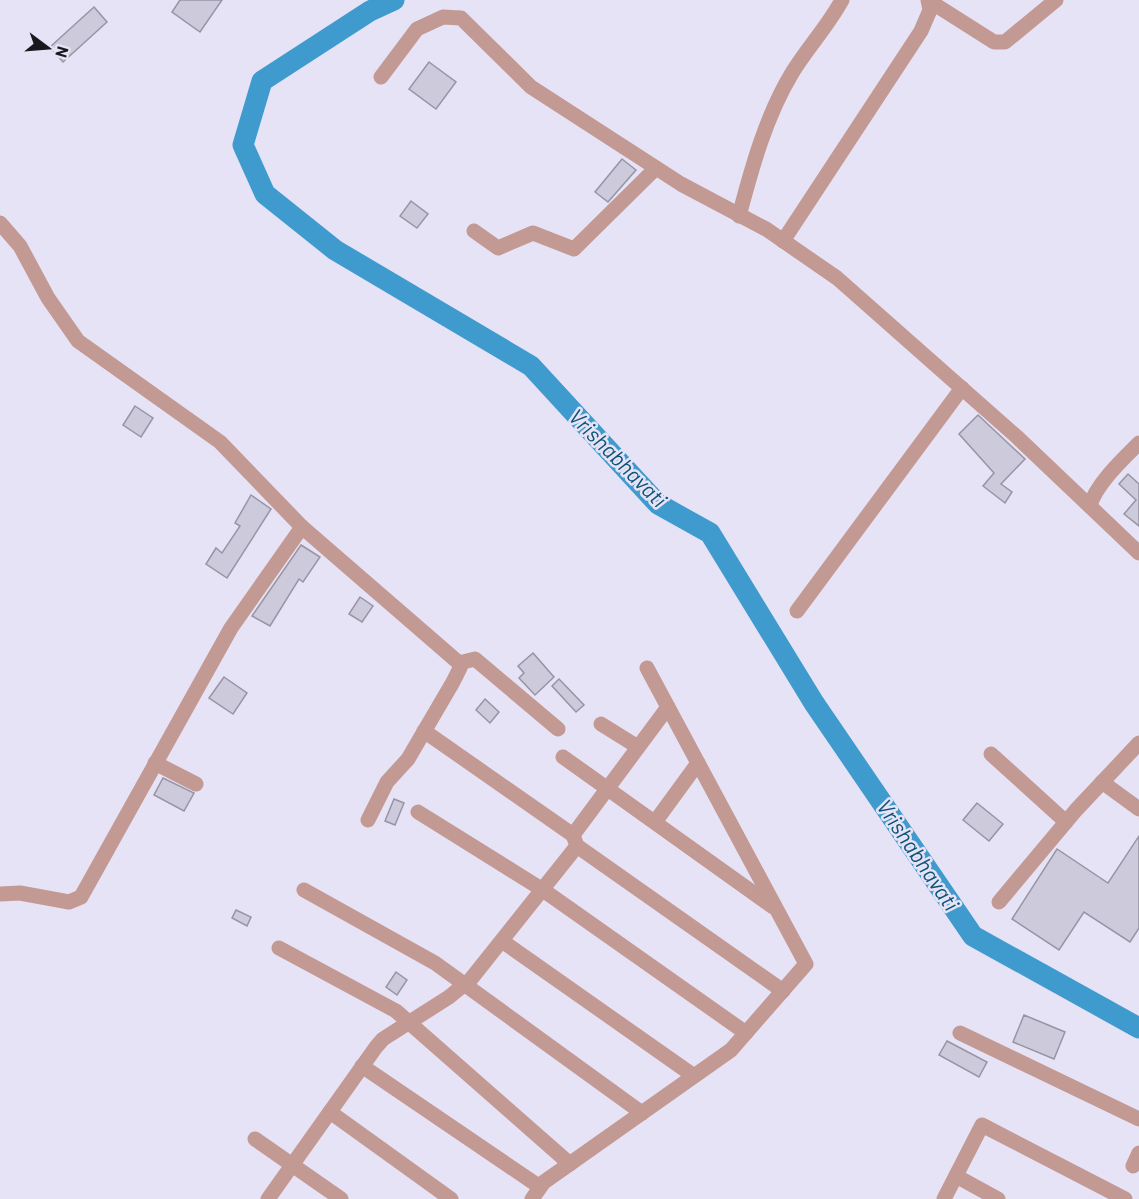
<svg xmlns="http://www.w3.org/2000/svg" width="1139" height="1199" font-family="Barlow,sans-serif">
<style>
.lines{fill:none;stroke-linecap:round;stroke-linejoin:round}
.river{stroke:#3f9bce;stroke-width:21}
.building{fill:#cdcadc;stroke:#9794a5;stroke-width:1.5}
.minor{stroke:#c39993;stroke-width:15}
.labels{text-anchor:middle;stroke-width:5;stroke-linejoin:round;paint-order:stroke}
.water-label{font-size:22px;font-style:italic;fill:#0d5477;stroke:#e7e3f6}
</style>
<rect width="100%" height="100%" fill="#e7e3f6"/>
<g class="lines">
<polyline class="river" points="394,0 370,11 262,81 243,145 265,194 335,250 531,366 658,504 710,533 814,703 973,936 1139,1028"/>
</g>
<g class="building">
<polygon points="180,0 222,0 200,32 172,12"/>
<polygon points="94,7 107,22 63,62 50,47"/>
<polygon points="429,62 456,82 436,109 409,89"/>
<polygon points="622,159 636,170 608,202 595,192"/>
<polygon points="411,201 428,214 417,228 400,216"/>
<polygon points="135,406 153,418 141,437 123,425"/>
<polygon points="978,415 1025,459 1001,484 1012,492 1005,503 983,486 994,473 959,434"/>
<polygon points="1128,474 1139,484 1139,526 1124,514 1136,500 1119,484"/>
<polygon points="251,495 271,509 227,578 206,564 216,548 222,553 240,526 235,523"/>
<polygon points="301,545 320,557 303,582 299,579 270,626 252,616"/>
<polygon points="360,597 373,606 362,622 349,614"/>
<polygon points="533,653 554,677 535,695 519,678 524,673 518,666"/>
<polygon points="224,677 247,693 233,714 209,698"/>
<polygon points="559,679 584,705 576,712 552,686"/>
<polygon points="485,699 499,712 490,723 476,710"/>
<polygon points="163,778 194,793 184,811 154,795"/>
<polygon points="394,799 404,803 395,825 385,821"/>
<polygon points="977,803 1003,824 989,841 963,820"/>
<polygon points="1139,836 1139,928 1130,942 1084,912 1059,950 1012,919 1057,849 1108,883"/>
<polygon points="236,910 251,917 247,926 232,918"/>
<polygon points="396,972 407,980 397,995 386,987"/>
<polygon points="1024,1015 1065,1032 1054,1059 1013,1042"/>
<polygon points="947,1041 987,1062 979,1077 939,1055"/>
</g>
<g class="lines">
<g class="minor">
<polyline points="934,4 994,42 1005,42 1056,0"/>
<polyline points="381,77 417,29 443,17 461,18 531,87 681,184 766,229 837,278 1017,437 1139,553"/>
<path d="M739,216c13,-49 27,-100 53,-143 16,-26 36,-47 50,-73"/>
<polyline points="0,223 20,246 48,298 78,341 220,442 302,527 459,663 460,668 453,682 408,759 387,782 368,820"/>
<polyline points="474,231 498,248 533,233 574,249 656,168"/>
<polyline points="783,241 921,31 930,10 928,0"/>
<path d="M1090,506c5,-21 34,-48 49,-63"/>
<polyline points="797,611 962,388"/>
<polyline points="459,663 475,659 558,729"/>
<polyline points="601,724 638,747"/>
<polyline points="991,754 1066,822"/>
<polyline points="563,757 773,907"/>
<polyline points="155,763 196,784"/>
<polyline points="1102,782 1139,809"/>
<polyline points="418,812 543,890 746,1033"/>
<polyline points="655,822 698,763"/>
<polyline points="573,835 668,707"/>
<polyline points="577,846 783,991"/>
<polyline points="304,890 435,963 642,1113"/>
<polyline points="0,894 20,893 69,902 81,897 231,628 302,527"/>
<polyline points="999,902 1076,810 1139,743"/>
<polyline points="502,941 694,1076"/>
<polyline points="279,948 396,1011 570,1164"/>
<polyline points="960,1033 1139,1119"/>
<polyline points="362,1066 540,1187"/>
<polyline points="330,1112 451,1199"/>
<polyline points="255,1139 341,1199"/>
<polyline points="1133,1166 1139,1153"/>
<polyline points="956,1176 998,1199"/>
<polyline points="268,1199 376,1047 383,1039 449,997 471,979 577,846 573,835 424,731"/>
<polyline points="532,1199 544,1182 731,1050 806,964 647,668"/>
<polyline points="944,1199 982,1125 1125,1199"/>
</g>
</g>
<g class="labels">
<g class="water-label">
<text transform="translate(618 458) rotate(45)" y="8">Vrishabhavati</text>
<text transform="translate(918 855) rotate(56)" y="8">Vrishabhavati</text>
</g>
</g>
<g transform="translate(48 48) rotate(106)" stroke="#e7e3f6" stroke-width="4.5" paint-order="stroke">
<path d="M0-4.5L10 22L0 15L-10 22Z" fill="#19181e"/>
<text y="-9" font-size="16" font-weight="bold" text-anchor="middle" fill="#19181e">N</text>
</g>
</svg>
